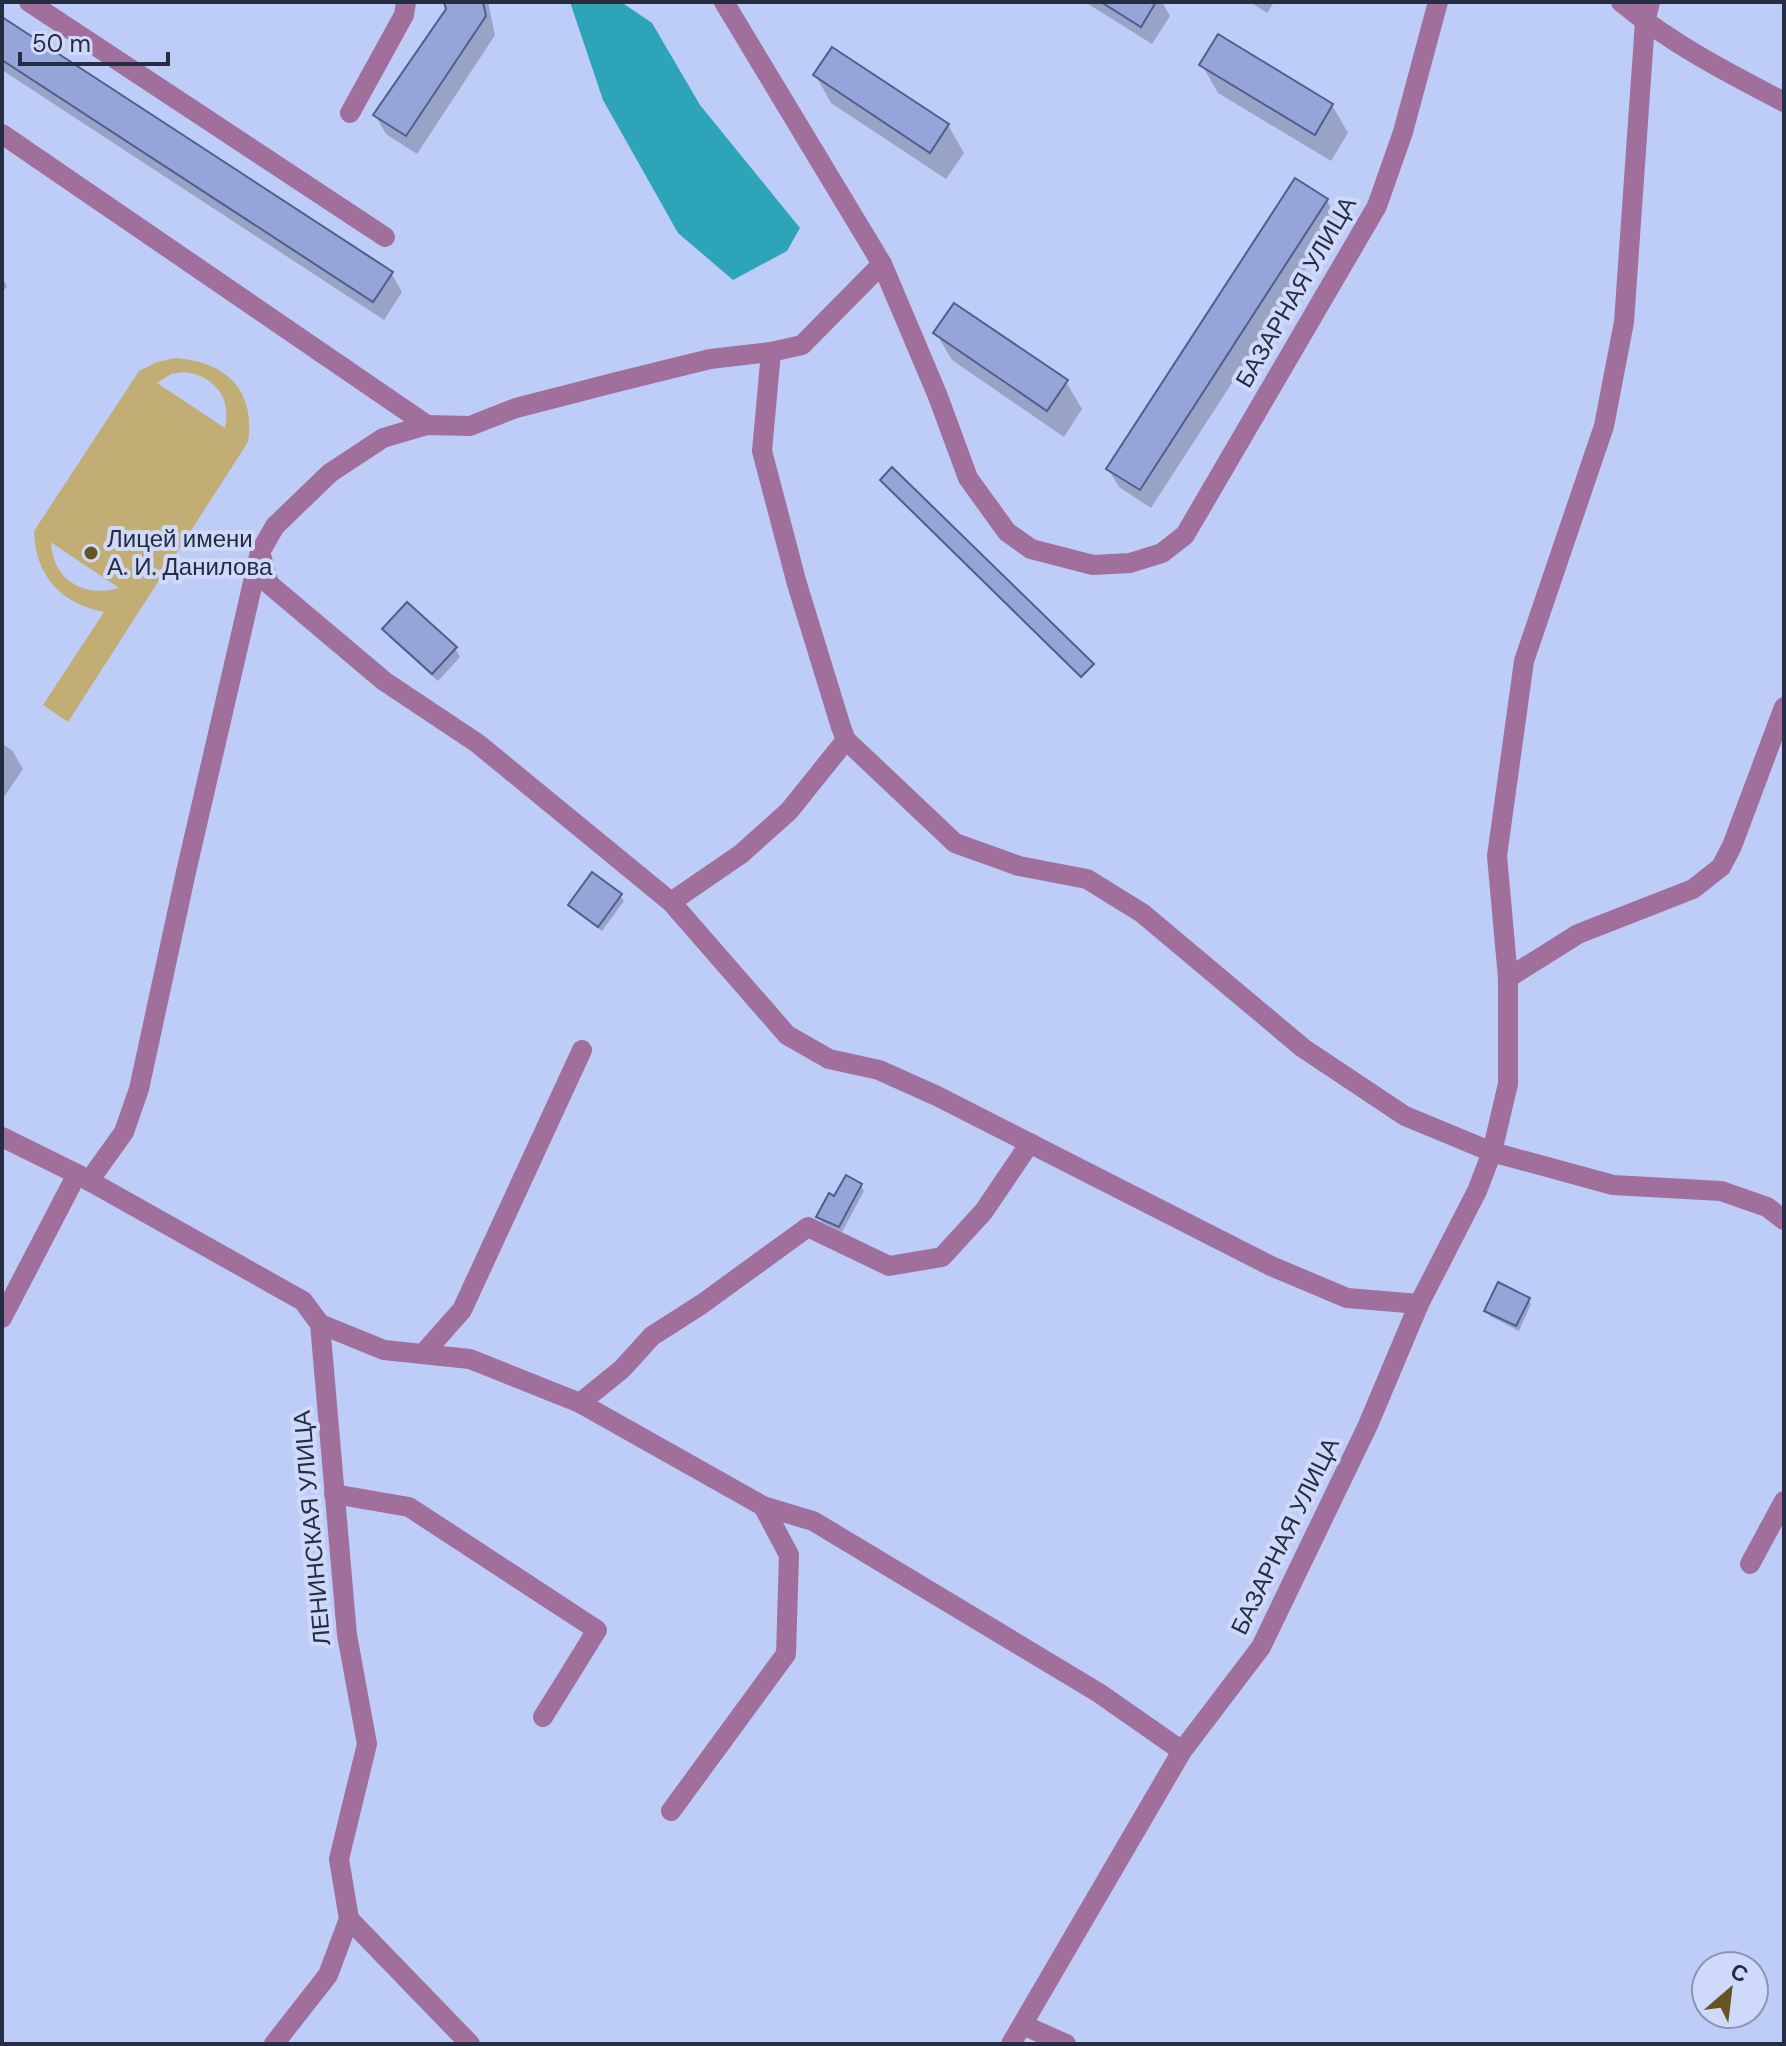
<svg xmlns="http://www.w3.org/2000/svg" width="1786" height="2046" font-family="'DM Sans',sans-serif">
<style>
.green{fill:#c2ad74;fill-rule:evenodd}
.water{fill:#2da4b7}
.shadow{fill:#0003}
.building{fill:#95a5d9;stroke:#505e8d;stroke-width:2}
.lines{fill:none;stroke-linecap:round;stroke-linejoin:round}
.minor{stroke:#a06f9b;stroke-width:20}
.poi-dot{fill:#665523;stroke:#cfdafb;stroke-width:3}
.labels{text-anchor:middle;stroke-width:8;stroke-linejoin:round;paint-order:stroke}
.street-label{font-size:24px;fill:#262c41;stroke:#cfdafb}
.poi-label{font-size:24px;fill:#262c41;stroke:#cfdafb;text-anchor:start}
</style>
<rect width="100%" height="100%" fill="#beccf8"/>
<path class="green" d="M176,358c50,4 80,32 72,84l-180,280 -25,-17 61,-93c-43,-8 -69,-37 -70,-81l105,-160 18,-9zM183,372c30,3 49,24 42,56l-68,-45 14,-9zM51,543h1l67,45c-34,10 -66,-7 -68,-45z"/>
<polygon class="water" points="570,2 621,2 652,23 700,105 800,228 787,251 733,280 678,233 603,100"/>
<g class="shadow">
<polygon points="446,2 488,2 495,35 417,154 386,134 375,115 448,9"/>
<polygon points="1085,2 1162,2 1170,16 1152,44"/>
<polygon points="1250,2 1274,2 1267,13"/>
<polygon points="2,19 391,273 402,292 384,320 2,70"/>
<polygon points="1202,65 1332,105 1348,133 1331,161 1218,93"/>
<polygon points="816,76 948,125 964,153 946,179 831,103"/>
<polygon points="1327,201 1338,219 1151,508 1119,487 1108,469"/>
<polygon points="2,277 7,286 2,293"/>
<polygon points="936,333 1066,382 1082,409 1064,437 952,360"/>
<polygon points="385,629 455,648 460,657 438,681 390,638"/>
<polygon points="2,744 12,750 23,769 2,800"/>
<polygon points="620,895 624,901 602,931 574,910 571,905"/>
<polygon points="861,1186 864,1191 842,1232 822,1222 818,1216 835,1199"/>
<polygon points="1528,1299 1531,1304 1519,1331 1490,1316 1487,1311"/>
</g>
<g class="building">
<polygon points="444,2 483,2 486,16 406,136 373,115 446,9"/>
<polygon points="1101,2 1156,2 1141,27"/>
<polygon points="2,17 393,272 373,302 2,60"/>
<polygon points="1218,34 1333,104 1315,135 1199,65"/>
<polygon points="832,47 949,124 930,153 813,75"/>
<polygon points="1295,178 1328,199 1140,490 1106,469"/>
<polygon points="954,303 1068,380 1047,411 933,333"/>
<polygon points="892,467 1094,664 1081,677 880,480"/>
<polygon points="407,602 457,647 432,674 382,629"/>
<polygon points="592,872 622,894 598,927 568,905"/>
<polygon points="846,1175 862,1184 839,1227 816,1217 829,1193 834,1196"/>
<polygon points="1498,1282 1530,1298 1516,1326 1484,1311"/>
</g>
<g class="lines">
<g class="minor">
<polyline points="29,2 385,237"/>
<polyline points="724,2 882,264 937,394 968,478 1007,532 1031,549 1093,565 1130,563 1162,553 1185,535 1377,206 1403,132 1438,2"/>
<path d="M1621,2c49,41 107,71 163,100"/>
<polyline points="350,113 404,15 406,2"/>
<polyline points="2,134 427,425"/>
<polyline points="882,264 802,345 771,352 762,451 797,584 841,727 846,740 955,843 1019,866 1087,879 1142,913 1303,1048 1405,1116 1492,1152 1613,1185 1721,1191 1767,1207 1784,1220"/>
<polyline points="260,552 269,584 384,681 477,743 671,902 787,1035 829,1059 879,1070 937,1096 1271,1266 1347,1298 1419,1304"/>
<polyline points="671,902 741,854 789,811 846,740"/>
<polyline points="1508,978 1578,934 1693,889 1721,867 1732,846 1784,707"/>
<polyline points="2,1137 77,1174 303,1301 320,1324 347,1635 367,1744 339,1859 349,1919 470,2044"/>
<polyline points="89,1181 124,1132 139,1089 186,872 260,552 275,526 330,473 383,438 427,425 470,426 516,408 617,382 710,359 771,352"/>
<polyline points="2,1318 77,1174"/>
<polyline points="320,1324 384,1350 470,1359 580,1403 763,1506 813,1521 1099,1693 1182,1751"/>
<polyline points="423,1354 462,1310 582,1050"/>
<polyline points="580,1403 622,1369 652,1336 702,1304 808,1227 889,1266 942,1257 984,1211 1030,1143"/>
<polyline points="334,1494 409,1507 597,1630 543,1717"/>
<polyline points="1750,1564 1784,1501"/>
<polyline points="671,1811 786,1654 789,1555 763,1506"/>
<polyline points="1023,2025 1066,2044"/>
<polyline points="274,2044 328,1975 349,1919"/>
<polyline points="1011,2044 1182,1751 1261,1647 1368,1425 1419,1304 1477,1191 1492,1152 1508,1084 1508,978 1497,856 1524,661 1604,426 1624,322 1645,22 1650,2"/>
</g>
</g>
<circle class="poi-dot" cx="91" cy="553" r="8"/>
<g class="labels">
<g class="street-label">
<text transform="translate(1296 292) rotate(-60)" y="8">БАЗАРНАЯ УЛИЦА</text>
<text transform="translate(312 1528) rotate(-95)" y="8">ЛЕНИНСКАЯ УЛИЦА</text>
<text transform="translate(1285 1536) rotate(-64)" y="8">БАЗАРНАЯ УЛИЦА</text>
</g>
<g class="poi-label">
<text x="107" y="547">Лицей имени<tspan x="107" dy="28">А. И. Данилова</tspan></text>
</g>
</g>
<rect width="1786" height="2046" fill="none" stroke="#262c41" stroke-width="8"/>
<g transform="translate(1730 1990) rotate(28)"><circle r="38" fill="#cfdafb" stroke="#8b94b1" stroke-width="2"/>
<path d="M0-6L14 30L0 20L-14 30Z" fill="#665523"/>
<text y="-12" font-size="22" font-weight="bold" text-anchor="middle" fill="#262c41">С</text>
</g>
<path d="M20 52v12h148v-12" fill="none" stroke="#262c41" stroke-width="4"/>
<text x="32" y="52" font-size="24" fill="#262c41" stroke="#cfdafb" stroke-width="6" paint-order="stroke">50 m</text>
</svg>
